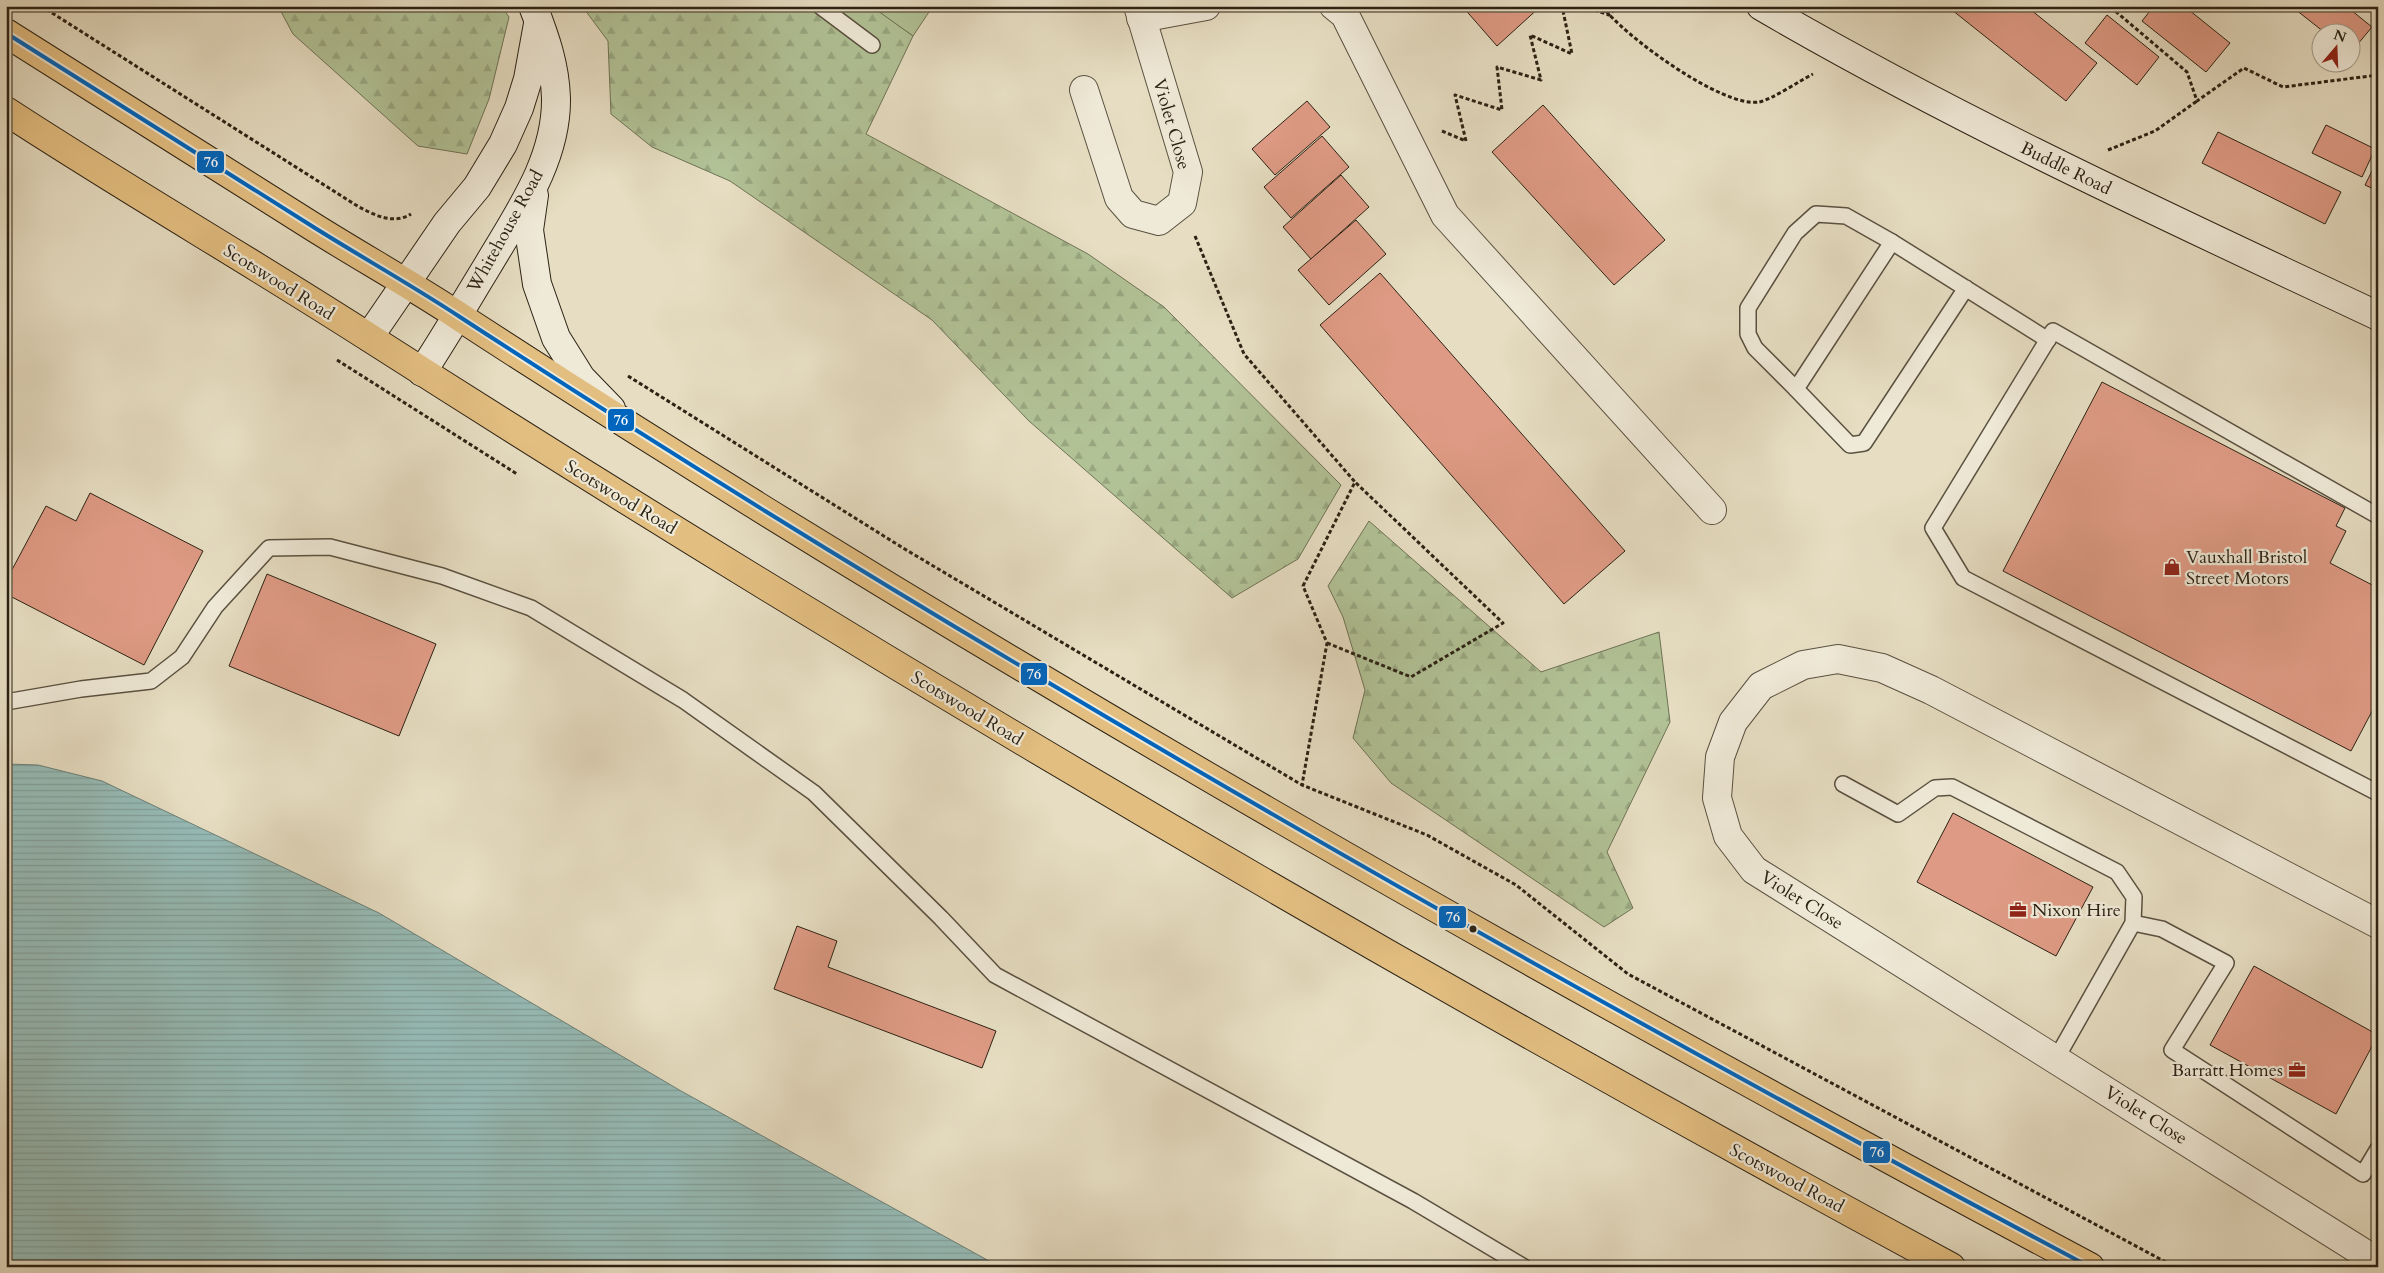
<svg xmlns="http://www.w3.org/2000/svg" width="2384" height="1273" font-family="Cardo,serif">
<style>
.grass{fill:#b1c296;stroke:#6e7255}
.forest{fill:url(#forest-firs);stroke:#6e7255}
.water{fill:url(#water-rules);stroke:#6c7e75}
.building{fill:#de9a84;stroke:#2c2214}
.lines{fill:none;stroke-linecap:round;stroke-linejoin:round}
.lane-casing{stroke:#5a5140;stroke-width:18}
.street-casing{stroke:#5a5140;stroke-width:30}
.secondary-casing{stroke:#2c2214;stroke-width:30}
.primary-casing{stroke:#2c2214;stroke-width:30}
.path{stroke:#2c2214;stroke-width:3;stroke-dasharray:4 2.5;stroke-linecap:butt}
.lane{stroke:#efe9d7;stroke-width:15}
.street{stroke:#efe9d7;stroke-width:28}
.secondary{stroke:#efe9d7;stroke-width:28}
.primary{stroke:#e3be81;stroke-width:28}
.bus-1-casing{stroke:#efe9d7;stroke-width:8}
.bus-1{stroke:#0065bd;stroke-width:4}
.bus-dot{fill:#2c2214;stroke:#efe9d7;stroke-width:2}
.labels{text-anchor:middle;stroke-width:4.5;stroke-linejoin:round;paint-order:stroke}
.street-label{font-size:18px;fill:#2c2214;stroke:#efe9d7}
.poi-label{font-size:18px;fill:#2c2214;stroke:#efe9d7;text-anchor:start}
.line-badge{stroke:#efe9d7;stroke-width:2}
.badge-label{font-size:14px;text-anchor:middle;font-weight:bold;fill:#fff}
</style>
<defs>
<pattern id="forest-firs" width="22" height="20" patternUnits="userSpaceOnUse" patternTransform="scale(1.25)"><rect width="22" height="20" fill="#b1c296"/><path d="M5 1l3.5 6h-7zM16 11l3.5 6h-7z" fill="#98a680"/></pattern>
<pattern id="water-rules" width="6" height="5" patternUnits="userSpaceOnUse" patternTransform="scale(1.25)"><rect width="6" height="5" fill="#96bbb6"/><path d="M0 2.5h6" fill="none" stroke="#81a09c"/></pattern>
</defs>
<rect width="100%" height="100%" fill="#e6ddc2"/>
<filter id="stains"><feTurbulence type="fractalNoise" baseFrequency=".004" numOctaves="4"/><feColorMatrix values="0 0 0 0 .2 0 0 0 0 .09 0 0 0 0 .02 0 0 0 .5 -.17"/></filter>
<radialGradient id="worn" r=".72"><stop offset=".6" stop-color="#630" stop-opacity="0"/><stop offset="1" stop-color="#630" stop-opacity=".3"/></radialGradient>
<polygon class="grass" points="870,6 933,6 913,36"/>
<g class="forest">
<polygon points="278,6 501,6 509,17 489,99 467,154 418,146 293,34"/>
<polygon points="582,6 871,6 913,36 866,134 1088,254 1164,307 1341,485 1298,559 1232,598 1029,421 932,320 730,181 652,147 611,114 608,41"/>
<polygon points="1369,521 1541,672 1659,632 1670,722 1607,852 1633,908 1604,927 1391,783 1353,738 1365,690 1343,617 1328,586"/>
</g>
<polygon class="water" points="6,764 38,765 102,781 379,913 681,1091 1000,1267 6,1267"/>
<g class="building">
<polygon points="1462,6 1541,6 1497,46"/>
<polygon points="1947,6 2026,6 2097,63 2066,101"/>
<polygon points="2154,6 2184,6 2230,43 2206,72 2142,21"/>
<polygon points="2291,6 2346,6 2372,27 2352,51 2352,32 2324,32"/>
<polygon points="2107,15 2159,57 2137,85 2085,43"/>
<polygon points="1307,101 1330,127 1275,175 1252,149"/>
<polygon points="1543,105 1665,240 1614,285 1492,152"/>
<polygon points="2326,125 2375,149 2362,177 2312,153"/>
<polygon points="2218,132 2341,192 2325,224 2202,163"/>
<polygon points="1322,136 1349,167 1291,218 1264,187"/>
<polygon points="2378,159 2378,191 2365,185"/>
<polygon points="1341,175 1369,207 1311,259 1283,227"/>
<polygon points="1356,220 1386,254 1329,305 1298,270"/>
<polygon points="1380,273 1625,551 1564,604 1320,325"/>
<polygon points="2102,382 2345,508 2336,526 2346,531 2330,563 2378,588 2378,700 2351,751 2003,571"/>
<polygon points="90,493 203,551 144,665 6,594 6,581 46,506 76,521"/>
<polygon points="267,574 436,644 399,736 229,666"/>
<polygon points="1953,813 2093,887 2056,956 1917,882"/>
<polygon points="797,926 837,941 828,967 996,1031 982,1068 774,989"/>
<polygon points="2254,966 2378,1035 2336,1114 2210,1045"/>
</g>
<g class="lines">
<g class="lane-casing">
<g id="lane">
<polyline points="820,6 872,45"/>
<polyline points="1966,288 1864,443 1850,445 1796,389 1892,242 2048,340"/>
<polyline points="1796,389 1755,348 1748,334 1748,308 1795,233 1816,214 1846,216 1892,242"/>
<polyline points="2378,516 2053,331 1933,528 1963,578 2378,793"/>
<polyline points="6,702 81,689 151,681 182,657 215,607 269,548 330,547 442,576 531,608 683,700 814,793 941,918 995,975 1413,1201 1524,1267"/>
<polyline points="1843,784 1898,814 1935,788 1952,787 2117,872 2134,897 2133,923 2056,1059"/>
<polyline points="2133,923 2162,929 2226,963 2172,1050 2363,1174 2378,1149"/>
</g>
</g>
<g class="street-casing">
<g id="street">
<polyline points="1334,6 1345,15 1445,215 1712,510"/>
<polyline points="1141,18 1206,6"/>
<polyline points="1084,90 1119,198 1133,214 1159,221 1182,203 1188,172 1138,6"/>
<polyline points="2378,924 1931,690 1882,668 1838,659 1803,665 1761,686 1733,722 1720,757 1717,798 1728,836 1754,870 2378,1262"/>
</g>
</g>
<g class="secondary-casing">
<g id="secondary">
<path d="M1761,6c199,116 409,212 617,310"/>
<polyline points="534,195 529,230 537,284 556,338 581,378 611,409"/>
<polyline points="369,337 447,223 477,187 503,144 519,108 528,79 538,24"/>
<path d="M422,372c23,-35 44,-71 66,-107 30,-51 69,-105 68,-167 -1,-33 -11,-61 -23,-92"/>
</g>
</g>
<g class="primary-casing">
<g id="primary">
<path d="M6,33c103,64 206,131 309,195 48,30 98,58 145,89 187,122 377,240 569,354 348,208 702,405 1061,596"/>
<path d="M6,111c121,79 246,151 367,229 514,329 1041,637 1578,927"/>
</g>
</g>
<g class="path">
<path d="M41,6l318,201c16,8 34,18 52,7"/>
<polyline points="1582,6 1609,15 1618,6"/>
<path d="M1602,6c21,29 120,102 157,96 12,-2 42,-22 54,-28"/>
<polyline points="2116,6 2114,10 2187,72 2197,101 2244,68 2283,87 2378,75"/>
<polyline points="1442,131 1466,141 1455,95 1502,110 1497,67 1541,80 1530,35 1572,54 1562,6"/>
<polyline points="2108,150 2155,131 2197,101"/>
<polyline points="1195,236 1244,354 1355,482 1303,586 1327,643 1302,785"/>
<polyline points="337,360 517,474"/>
<polyline points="628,376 903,548 1302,785 1427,835 1516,885 1628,974 2175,1267"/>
<polyline points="1327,643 1411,677 1503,623 1355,482"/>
</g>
<use href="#lane" class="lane"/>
<use href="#street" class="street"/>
<use href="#secondary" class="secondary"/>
<use href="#primary" class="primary"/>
<g class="bus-1-casing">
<path id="bus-1" d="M6,33c103,64 206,131 309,195 48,30 98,58 145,89 187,122 377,240 569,354 348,208 702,405 1061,596"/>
</g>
<use href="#bus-1" class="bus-1"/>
</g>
<defs>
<g id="shop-bare" transform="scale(1.35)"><path d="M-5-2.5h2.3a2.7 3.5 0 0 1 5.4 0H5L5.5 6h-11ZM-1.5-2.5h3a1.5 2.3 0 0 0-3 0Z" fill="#8f2418" stroke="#efe9d7" stroke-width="2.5" paint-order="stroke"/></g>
<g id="office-bare" transform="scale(1.35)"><path d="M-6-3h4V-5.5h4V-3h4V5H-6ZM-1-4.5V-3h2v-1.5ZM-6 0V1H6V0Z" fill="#8f2418" stroke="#efe9d7" stroke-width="2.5" paint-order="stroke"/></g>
</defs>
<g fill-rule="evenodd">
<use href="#shop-bare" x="2172" y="567"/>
<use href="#office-bare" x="2018" y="910"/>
<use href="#office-bare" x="2297" y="1070"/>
</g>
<circle class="bus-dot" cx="1473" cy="929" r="4.5"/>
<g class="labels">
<g class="street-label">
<text transform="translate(1172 124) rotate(74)" y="6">Violet Close</text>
<text transform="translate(2066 168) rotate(26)" y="6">Buddle Road</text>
<text transform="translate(505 231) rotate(-61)" y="6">Whitehouse Road</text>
<text transform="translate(279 282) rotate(32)" y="6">Scotswood Road</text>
<text transform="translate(621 497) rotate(31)" y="6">Scotswood Road</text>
<text transform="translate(967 708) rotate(31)" y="6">Scotswood Road</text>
<text transform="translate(1802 900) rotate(32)" y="6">Violet Close</text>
<text transform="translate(2146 1115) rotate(32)" y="6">Violet Close</text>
<text transform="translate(1787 1178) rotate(28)" y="6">Scotswood Road</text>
</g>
<g class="poi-label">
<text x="2186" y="563">Vauxhall Bristol<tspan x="2186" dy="21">Street Motors</tspan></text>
<text x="2032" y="916">Nixon Hire</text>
<text x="2283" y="1076" text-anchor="end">Barratt Homes</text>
</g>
</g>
<g class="line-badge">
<rect x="196" y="150" width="29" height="24" rx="5" fill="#0065bd"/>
<rect x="607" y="408" width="28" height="24" rx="5" fill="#0065bd"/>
<rect x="1020" y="662" width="28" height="24" rx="5" fill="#0065bd"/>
<rect x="1438" y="905" width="29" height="24" rx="5" fill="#0065bd"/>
<rect x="1862" y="1140" width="29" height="24" rx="5" fill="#0065bd"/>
</g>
<g class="badge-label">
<text x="211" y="167">76</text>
<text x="621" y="425">76</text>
<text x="1034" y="679">76</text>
<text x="1453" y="922">76</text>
<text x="1877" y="1157">76</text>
</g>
<rect width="2384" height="1273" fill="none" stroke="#e6ddc2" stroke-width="25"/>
<rect x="8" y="8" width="2369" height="1258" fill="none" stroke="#2c2214" stroke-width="2.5"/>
<rect x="12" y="12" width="2359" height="1248" fill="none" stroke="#2c2214"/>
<g transform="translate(2336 48) rotate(19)"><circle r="24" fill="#efe9d7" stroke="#a19989"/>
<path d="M0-4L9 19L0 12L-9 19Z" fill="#8f2418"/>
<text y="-8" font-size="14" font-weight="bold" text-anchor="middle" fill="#2c2214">N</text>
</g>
<rect width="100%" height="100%" filter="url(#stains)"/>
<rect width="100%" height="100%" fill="url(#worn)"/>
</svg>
